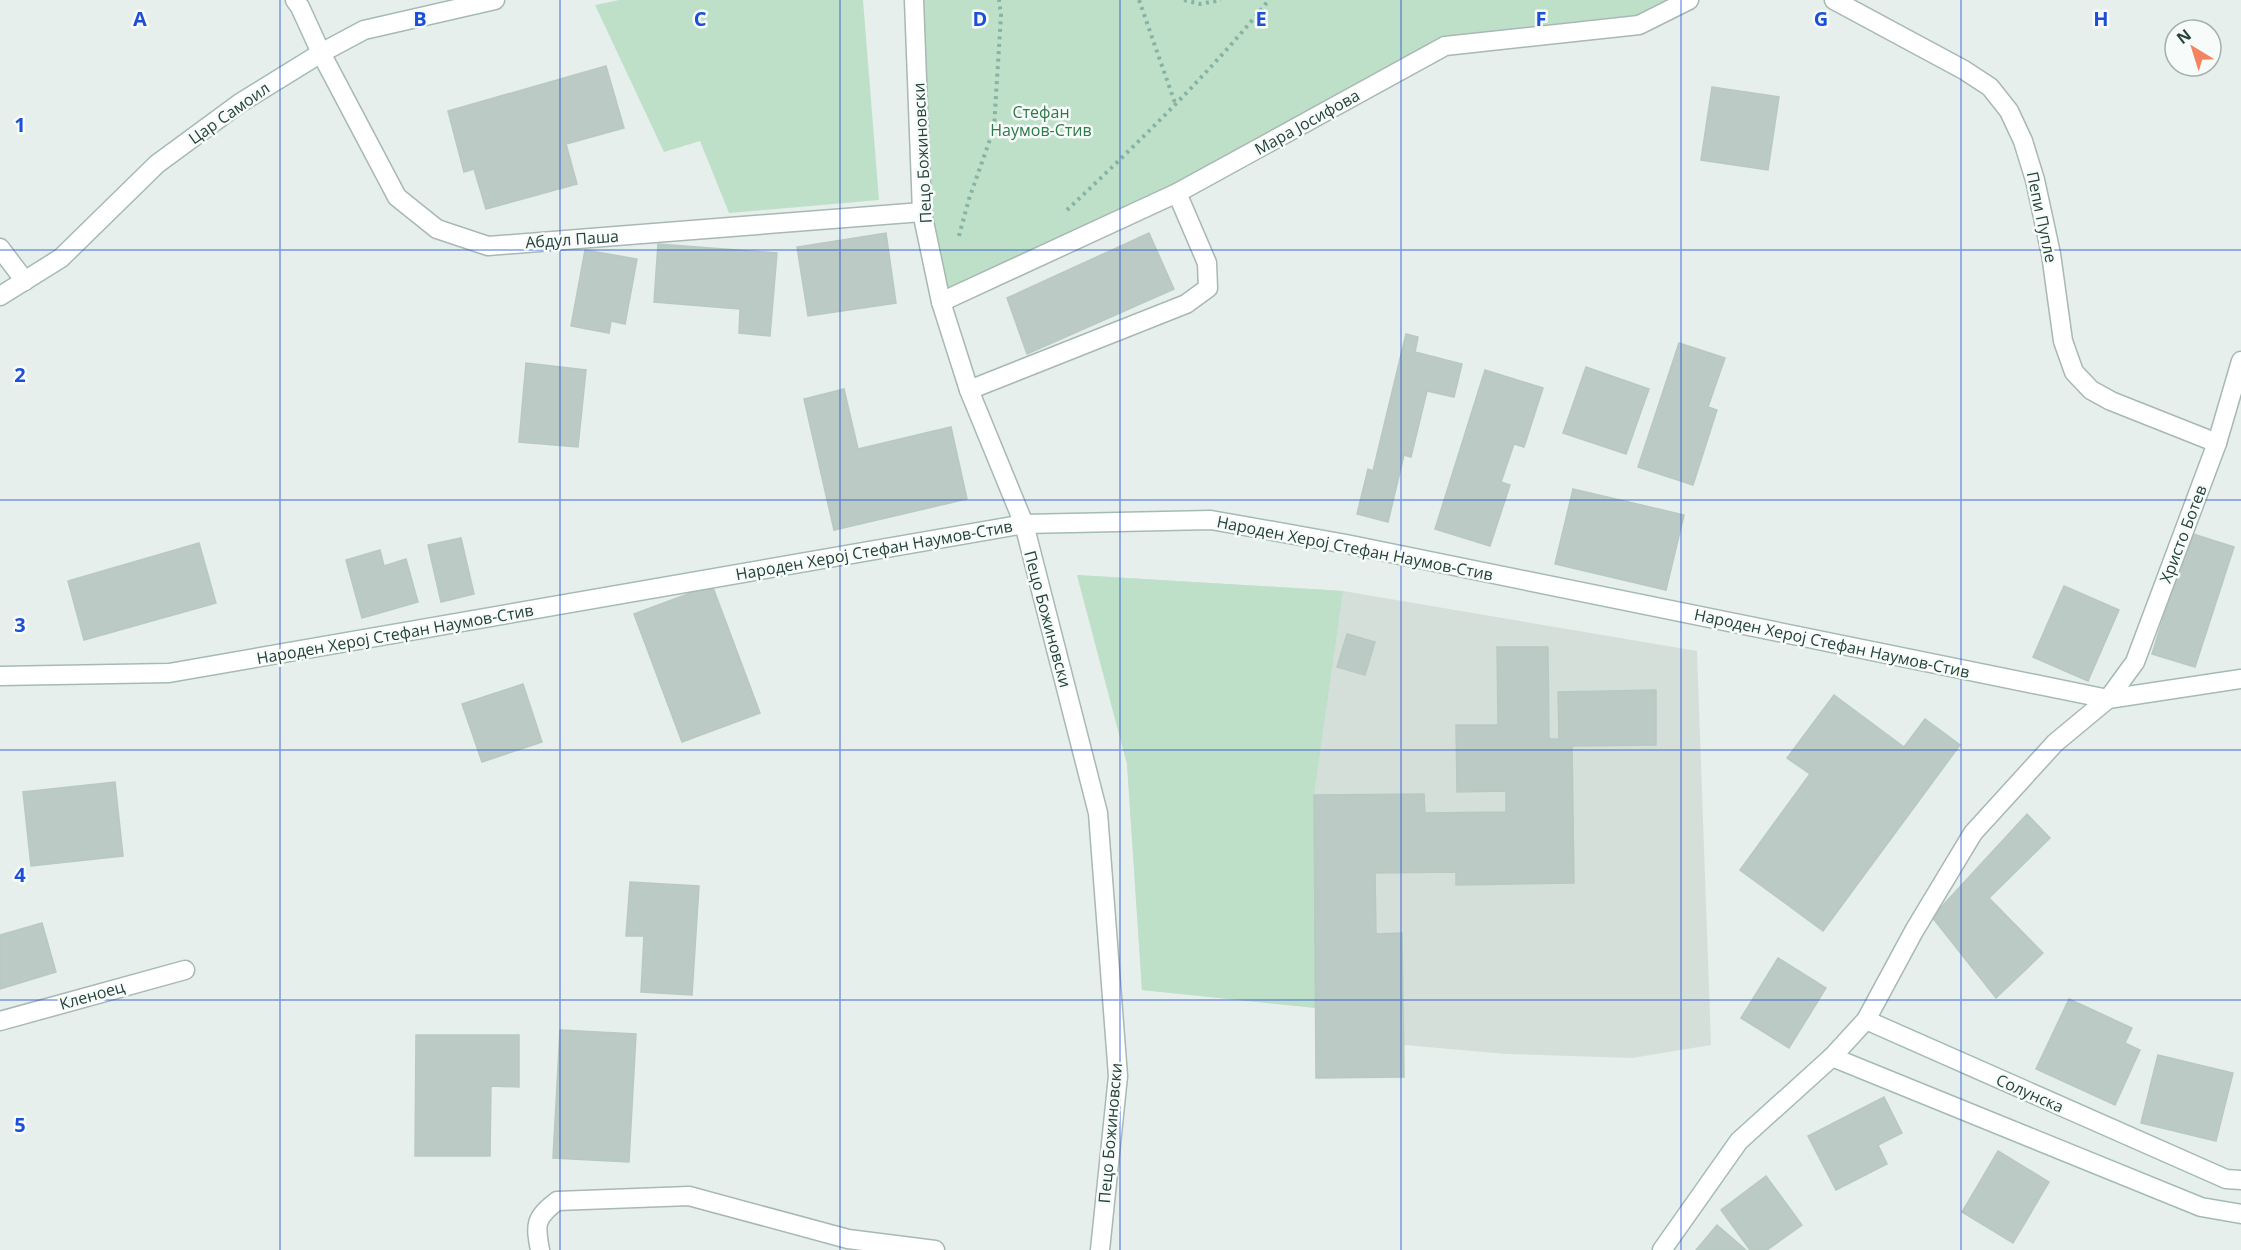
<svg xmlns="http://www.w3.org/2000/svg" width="2241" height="1250" font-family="'Open Sans',sans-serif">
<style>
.built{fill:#d4dfda}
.green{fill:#bfe0c8}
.building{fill:#bbcac4;stroke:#b8c9c2;stroke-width:1.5}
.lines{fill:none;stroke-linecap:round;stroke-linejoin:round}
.lane-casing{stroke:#a8b8b2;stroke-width:21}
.street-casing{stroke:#a8b8b2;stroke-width:21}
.secondary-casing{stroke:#a4bbb3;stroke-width:21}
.path{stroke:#86b3a5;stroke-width:4;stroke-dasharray:3 4.5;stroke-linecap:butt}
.lane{stroke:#fff;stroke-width:18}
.street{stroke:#fff;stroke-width:18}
.secondary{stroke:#fff;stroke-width:18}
.grid{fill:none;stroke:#1d4ed8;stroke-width:1.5;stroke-opacity:0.55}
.labels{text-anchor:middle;stroke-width:5;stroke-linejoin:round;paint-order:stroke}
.park-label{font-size:16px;fill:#2d7a4b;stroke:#f7fbf9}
.street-label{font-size:16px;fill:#24423a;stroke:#f7fbf9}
.grid-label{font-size:20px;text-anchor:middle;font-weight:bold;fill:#1d4ed8;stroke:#f7fbf9;stroke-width:5;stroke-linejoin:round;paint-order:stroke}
</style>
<rect width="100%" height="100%" fill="#e6efeb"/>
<polygon class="built" points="1077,575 1343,591 1697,651 1711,1045 1632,1058 1507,1054 1404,1045 1404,1077 1316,1078 1315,1008 1142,990 1127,764"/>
<g class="green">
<polygon points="619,0 863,0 879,200 729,213 700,141 664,152 595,5"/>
<polygon points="914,0 1689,0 1639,25 1445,46 1177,193 941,302 922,212"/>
<polygon points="1077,575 1343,591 1314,795 1316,1008 1142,990 1127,764"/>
</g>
<g class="building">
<polygon points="606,66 624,128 566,144 577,184 486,209 474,169 464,172 448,111"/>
<polygon points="1712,87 1779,97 1768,170 1701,160"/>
<polygon points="886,233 896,303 808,316 797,247"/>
<polygon points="1149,233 1174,289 1027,354 1007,298"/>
<polygon points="658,244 777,253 770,336 739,333 740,309 654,302"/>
<polygon points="585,250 637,259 625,324 611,321 609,333 571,326"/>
<polygon points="1406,334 1418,337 1415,352 1462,364 1454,397 1427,391 1411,457 1404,455 1388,522 1357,514 1368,469 1373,471"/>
<polygon points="1679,343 1725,358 1708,407 1717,410 1693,485 1638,467"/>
<polygon points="526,363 586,370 578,447 519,442"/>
<polygon points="1586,367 1649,389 1626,454 1563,433"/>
<polygon points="1485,370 1543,388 1524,447 1514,444 1501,482 1510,485 1490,546 1435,529"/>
<polygon points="844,389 858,449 951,427 967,499 834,530 804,399"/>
<polygon points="1573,489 1684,515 1666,590 1555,564"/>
<polygon points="2190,533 2234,547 2195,667 2152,654"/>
<polygon points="461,538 474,594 441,602 428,545"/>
<polygon points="199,543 216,603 84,640 68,581"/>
<polygon points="380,550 384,566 406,559 418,602 362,618 346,560"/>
<polygon points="712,585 760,713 682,742 634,614"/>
<polygon points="2064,586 2119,610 2088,681 2033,657"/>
<polygon points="1347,634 1375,642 1365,675 1337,667"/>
<polygon points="1497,647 1548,647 1549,739 1559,739 1558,692 1656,690 1656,745 1572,746 1574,883 1456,885 1456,872 1375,873 1376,934 1402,933 1404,1077 1316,1078 1314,795 1424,794 1425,813 1506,812 1506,791 1457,792 1456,725 1498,725"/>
<polygon points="523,684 542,742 482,762 462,704"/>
<polygon points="1834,695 1904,747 1925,719 1960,745 1823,931 1740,870 1810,774 1787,758"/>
<polygon points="115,782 123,856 31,866 23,792"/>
<polygon points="2027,814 2050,838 1989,898 2043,953 1996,998 1932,917"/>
<polygon points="630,882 699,886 692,995 641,992 644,936 626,936"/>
<polygon points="42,923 56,972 0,989 0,935"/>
<polygon points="1778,958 1826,988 1789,1048 1741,1018"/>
<polygon points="2069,999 2132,1028 2125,1043 2140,1050 2115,1105 2036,1069"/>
<polygon points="560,1030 636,1034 629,1162 553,1158"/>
<polygon points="416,1035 519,1035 519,1087 491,1086 490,1156 415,1156"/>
<polygon points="2158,1055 2233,1073 2216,1141 2141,1123"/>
<polygon points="1884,1097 1902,1133 1878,1145 1887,1164 1836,1190 1808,1136"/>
<polygon points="1998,1151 2049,1182 2013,1243 1962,1212"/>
<polygon points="1766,1176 1802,1225 1767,1250 1750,1250 1721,1210"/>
<polygon points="1717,1225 1746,1250 1696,1250"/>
</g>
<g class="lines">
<g class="lane-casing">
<g id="lane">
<polyline points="0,248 25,281"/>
<polyline points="969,390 1186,304 1208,288 1207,263 1177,193"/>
</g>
</g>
<g class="street-casing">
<g id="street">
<polyline points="295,0 300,7 321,53 397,197 437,229 488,246 922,212"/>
<polyline points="914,0 922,212 941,302 969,390 1024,524 1098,813 1118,1076 1100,1250"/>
<polyline points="1834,0 1964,70 1990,87 2009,111 2023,141 2035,180 2051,254 2063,341 2074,372 2091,390 2111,401 2217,443"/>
<polyline points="941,302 1177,193 1445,46 1639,25 1689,0"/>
<polyline points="1866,1020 1914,931 1973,833 2055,743 2108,699 2135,662 2217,443 2241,361"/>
<polyline points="0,1021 185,970"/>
<path d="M540,1250c-5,-26 -5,-32 17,-49l132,-5 159,43 87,11"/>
</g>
</g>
<g class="secondary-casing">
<g id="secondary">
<polyline points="0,296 61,258 157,164 240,103 321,53 364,30 495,0"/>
<polyline points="0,676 169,673 1024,524 1211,520 1346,544 2108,699 2241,679"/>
<polyline points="1832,1057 2201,1207 2241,1214"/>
<polyline points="1662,1250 1739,1141 1832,1057 1866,1020 2226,1179 2241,1180"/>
</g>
</g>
<g class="path">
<polyline points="1139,0 1175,103"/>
<polyline points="1184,0 1200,4 1221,0"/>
<path d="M1067,210c70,-66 141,-135 202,-210"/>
<polyline points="959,236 969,199 994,128 1001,15 999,0"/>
</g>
<use href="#lane" class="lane"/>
<use href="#street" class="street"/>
<use href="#secondary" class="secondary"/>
</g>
<path class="grid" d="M280,0v1250M560,0v1250M840,0v1250M1120,0v1250M1401,0v1250M1681,0v1250M1961,0v1250M0,250h2241M0,500h2241M0,750h2241M0,1000h2241"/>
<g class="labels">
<g class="park-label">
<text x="1041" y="118">Стефан<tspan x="1041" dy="18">Наумов-Стив</tspan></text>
</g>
<g class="street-label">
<text transform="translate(229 113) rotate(-35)" y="6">Цар Самоил</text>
<text transform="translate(1307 122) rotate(-29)" y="6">Мара Јосифова</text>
<text transform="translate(922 153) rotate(-93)" y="6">Пецо Божиновски</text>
<text transform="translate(2042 217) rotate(78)" y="6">Пепи Пупле</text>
<text transform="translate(572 239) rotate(-4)" y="6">Абдул Паша</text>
<text transform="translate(2183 534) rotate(-69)" y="6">Христо Ботев</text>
<text transform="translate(1355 548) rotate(11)" y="6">Народен Херој Стефан Наумов-Стив</text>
<text transform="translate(874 550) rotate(-10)" y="6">Народен Херој Стефан Наумов-Стив</text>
<text transform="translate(1048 619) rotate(75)" y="6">Пецо Божиновски</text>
<text transform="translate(395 634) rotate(-10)" y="6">Народен Херој Стефан Наумов-Стив</text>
<text transform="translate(1832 643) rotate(12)" y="6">Народен Херој Стефан Наумов-Стив</text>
<text transform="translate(92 995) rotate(-16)" y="6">Кленоец</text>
<text transform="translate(2030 1093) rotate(24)" y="6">Солунска</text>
<text transform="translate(1110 1133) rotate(-85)" y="6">Пецо Божиновски</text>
</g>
</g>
<g class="grid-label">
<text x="140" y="26">A</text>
<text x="420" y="26">B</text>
<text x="700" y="26">C</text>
<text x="980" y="26">D</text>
<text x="1261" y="26">E</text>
<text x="1541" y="26">F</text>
<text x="1821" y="26">G</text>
<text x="2101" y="26">H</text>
<text x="20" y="132">1</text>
<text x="20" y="382">2</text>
<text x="20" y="632">3</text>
<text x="20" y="882">4</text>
<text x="20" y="1132">5</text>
</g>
<g transform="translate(2193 48) rotate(322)"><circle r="28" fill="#f7fbf9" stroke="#a3b1ad" stroke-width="1.5"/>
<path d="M0-4.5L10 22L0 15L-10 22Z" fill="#f4845f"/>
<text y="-9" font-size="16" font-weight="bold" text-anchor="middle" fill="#24423a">N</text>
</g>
</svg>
